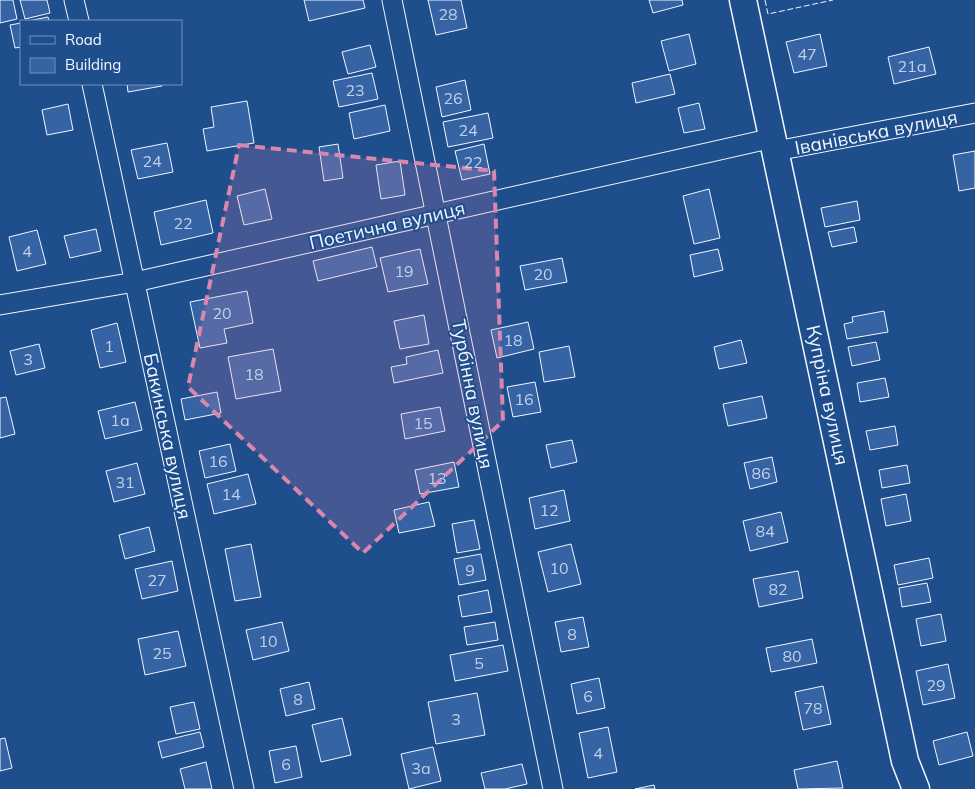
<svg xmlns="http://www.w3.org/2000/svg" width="975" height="789" font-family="Mulish,sans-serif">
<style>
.building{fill:#3563a3;stroke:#f2f6ff}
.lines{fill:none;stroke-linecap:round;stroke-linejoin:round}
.minor-casing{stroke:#f2f6ff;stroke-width:21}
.secondary-casing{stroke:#f2f6ff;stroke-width:29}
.minor{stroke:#1f4e8c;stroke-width:19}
.secondary{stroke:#1f4e8c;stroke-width:26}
.fence{stroke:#f2f6ff;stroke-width:1;stroke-dasharray:6 2.5;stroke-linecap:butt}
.marked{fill:#da87ad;fill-opacity:0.2;stroke:#da87ad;stroke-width:4;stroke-dasharray:10 6;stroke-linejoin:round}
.labels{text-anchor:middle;stroke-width:4;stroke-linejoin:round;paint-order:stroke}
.number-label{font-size:16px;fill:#c3d1e8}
.street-label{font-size:19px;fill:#f2f6ff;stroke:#1f4e8c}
</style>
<rect width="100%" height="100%" fill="#1f4e8c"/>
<g class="building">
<polygon points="0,0 13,0 17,19 0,23"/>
<polygon points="20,0 47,0 50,13 25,19"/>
<polygon points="304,0 363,0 365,8 309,21"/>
<polygon points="428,0 461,0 467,28 436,35"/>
<polygon points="649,0 682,0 683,5 653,13"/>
<polygon points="48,17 49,21 28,21"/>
<polygon points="21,23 21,47 15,48 10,25"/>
<polygon points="689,34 696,64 669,71 661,41"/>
<polygon points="820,34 827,66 794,73 786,42"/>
<polygon points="370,45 376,67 348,74 342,52"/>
<polygon points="929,47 936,74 894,84 888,57"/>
<polygon points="372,73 378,99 339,107 333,81"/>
<polygon points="670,74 675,94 636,103 632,83"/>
<polygon points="465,80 471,110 442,117 436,87"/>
<polygon points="127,84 162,84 162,86 128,92"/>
<polygon points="247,101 254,143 207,151 203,129 214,127 211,107"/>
<polygon points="699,103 705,129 684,133 678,108"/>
<polygon points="68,104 73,130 47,135 42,110"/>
<polygon points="385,105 390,131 354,139 349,113"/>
<polygon points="488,113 493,138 448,147 443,122"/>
<polygon points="167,143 173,172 138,179 131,150"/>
<polygon points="338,144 343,178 324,181 319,147"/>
<polygon points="484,144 490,174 462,180 455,151"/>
<polygon points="975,151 975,188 959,191 953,155"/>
<polygon points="400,161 405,195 381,199 376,165"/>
<polygon points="265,189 272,219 244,225 237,196"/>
<polygon points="709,189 720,238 694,244 683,196"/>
<polygon points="206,200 213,233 161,245 154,212"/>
<polygon points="857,201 860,220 825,227 821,208"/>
<polygon points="854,227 857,242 832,247 828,232"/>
<polygon points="96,229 101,251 70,258 64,236"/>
<polygon points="37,230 46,264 17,271 9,237"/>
<polygon points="372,247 377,267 318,281 313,261"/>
<polygon points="420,249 428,284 388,292 380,258"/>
<polygon points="718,249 723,270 694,277 690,255"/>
<polygon points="562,258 567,282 525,290 520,266"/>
<polygon points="247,291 253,323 224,329 227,343 200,348 190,302"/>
<polygon points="884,311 888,332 847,339 844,324 853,322 852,317"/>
<polygon points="424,315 429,344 400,349 394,321"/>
<polygon points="528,322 534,349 497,358 491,330"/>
<polygon points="117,323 126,362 100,368 91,330"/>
<polygon points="741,340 747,363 719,369 714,347"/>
<polygon points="876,342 880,360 852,366 848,347"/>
<polygon points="39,344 45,368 16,375 10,351"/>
<polygon points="569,346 575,377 544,382 539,352"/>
<polygon points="273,349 281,391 236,399 228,357"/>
<polygon points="438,350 443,373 394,383 391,367 407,364 406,357"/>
<polygon points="885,378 889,397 860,402 857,383"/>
<polygon points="535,382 541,412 513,417 507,387"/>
<polygon points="217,392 221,413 185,420 181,399"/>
<polygon points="762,396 767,418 728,426 723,404"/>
<polygon points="6,397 15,434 0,438 0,398"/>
<polygon points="135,402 142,430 105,439 98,411"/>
<polygon points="440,407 445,431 405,439 401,414"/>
<polygon points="895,426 898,445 870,450 866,431"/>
<polygon points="572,440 577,462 551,468 546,445"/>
<polygon points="230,444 236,471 205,478 199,451"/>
<polygon points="772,457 777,482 750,489 744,463"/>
<polygon points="454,462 459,487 420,494 415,470"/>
<polygon points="137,463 145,494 114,502 106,471"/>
<polygon points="907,465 910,483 882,488 879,470"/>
<polygon points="248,474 256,504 214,514 207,484"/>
<polygon points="564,490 570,521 535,529 529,498"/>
<polygon points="906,494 911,521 886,526 881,499"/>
<polygon points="429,502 435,526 399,533 394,510"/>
<polygon points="781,512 788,542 750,551 743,521"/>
<polygon points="474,520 480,549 457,553 452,524"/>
<polygon points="149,527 155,551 125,559 119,535"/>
<polygon points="251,544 261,597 235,601 225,549"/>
<polygon points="571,544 581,584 548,592 538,552"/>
<polygon points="481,554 486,580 459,585 454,559"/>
<polygon points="929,558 933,578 898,585 894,565"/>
<polygon points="172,561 178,591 142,599 135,569"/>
<polygon points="798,571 803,598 759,607 753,579"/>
<polygon points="927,583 931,602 902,607 899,588"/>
<polygon points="488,590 492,612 462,617 458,596"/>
<polygon points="941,614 946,641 921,646 916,619"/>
<polygon points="583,617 589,647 561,652 555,622"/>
<polygon points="282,622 289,651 253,660 246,630"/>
<polygon points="495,622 498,640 467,645 464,627"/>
<polygon points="178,631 186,666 145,675 138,639"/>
<polygon points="812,639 817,663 771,672 766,648"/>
<polygon points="503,645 508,671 455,681 450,655"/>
<polygon points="948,664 955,698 923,705 916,671"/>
<polygon points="599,678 605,708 577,714 571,684"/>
<polygon points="309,682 315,709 286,716 280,689"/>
<polygon points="823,686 831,724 803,730 795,692"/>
<polygon points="477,693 485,735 436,744 428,702"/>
<polygon points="194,702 200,729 176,734 170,707"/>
<polygon points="342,718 351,755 321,762 312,725"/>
<polygon points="608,727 617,772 588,778 579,733"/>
<polygon points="200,732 204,747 162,758 158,742"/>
<polygon points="967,732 973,756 939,765 933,741"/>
<polygon points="5,738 12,768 0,771 0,739"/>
<polygon points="296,746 302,777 275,783 269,751"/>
<polygon points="433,747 441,781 409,789 401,754"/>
<polygon points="837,761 843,788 798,789 794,770"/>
<polygon points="206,762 212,789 185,789 180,769"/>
<polygon points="522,764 527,784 505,789 485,789 481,773"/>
<polygon points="654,785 655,789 635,789"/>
</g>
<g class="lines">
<g class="minor-casing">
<g id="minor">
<polyline points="74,0 79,21"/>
<polyline points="392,0 553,789"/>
<polyline points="92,84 244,789"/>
<polyline points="776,151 975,113"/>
<polyline points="0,305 135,282 773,138"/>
</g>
</g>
<g class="secondary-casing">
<polyline id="secondary" points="743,0 905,761 916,789"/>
</g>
<use href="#minor" class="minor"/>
<use href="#secondary" class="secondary"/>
<polyline class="fence" points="765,0 768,14 833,0"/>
</g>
<path class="marked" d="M239,145l255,26 9,250 -140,132 -175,-166z"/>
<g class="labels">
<g class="number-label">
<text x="448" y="20">28</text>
<text x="807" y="60">47</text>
<text x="912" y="72">21а</text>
<text x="355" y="96">23</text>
<text x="453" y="104">26</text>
<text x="468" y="136">24</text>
<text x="152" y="167">24</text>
<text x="473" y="168">22</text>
<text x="183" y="229">22</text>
<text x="27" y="257">4</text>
<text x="404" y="277">19</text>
<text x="543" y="280">20</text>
<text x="222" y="319">20</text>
<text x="513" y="346">18</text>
<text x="109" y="352">1</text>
<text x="28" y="365">3</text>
<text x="254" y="380">18</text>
<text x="524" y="405">16</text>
<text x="120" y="426">1а</text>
<text x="423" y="429">15</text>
<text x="218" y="467">16</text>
<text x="761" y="479">86</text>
<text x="437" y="484">13</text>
<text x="125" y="488">31</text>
<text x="231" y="500">14</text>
<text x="549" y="516">12</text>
<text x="765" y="537">84</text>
<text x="559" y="574">10</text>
<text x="470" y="576">9</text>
<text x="157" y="586">27</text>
<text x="778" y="595">82</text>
<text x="572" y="640">8</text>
<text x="268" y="647">10</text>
<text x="162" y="659">25</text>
<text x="792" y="662">80</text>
<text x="479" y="669">5</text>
<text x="936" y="691">29</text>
<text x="588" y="702">6</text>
<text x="298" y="705">8</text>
<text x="813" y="714">78</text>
<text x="456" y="725">3</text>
<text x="598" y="759">4</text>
<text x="286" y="770">6</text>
<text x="421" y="774">3а</text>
</g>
<g class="street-label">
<text transform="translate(876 132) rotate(-11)" y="7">Іванівська вулиця</text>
<text transform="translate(387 225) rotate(-13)" y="7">Поетична вулиця</text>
<text transform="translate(473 394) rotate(79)" y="7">Турбінна вулиця</text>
<text transform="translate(828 395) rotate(78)" y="7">Купріна вулиця</text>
<text transform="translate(168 436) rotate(78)" y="7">Бакинська вулиця</text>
</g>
</g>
<rect x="20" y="20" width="162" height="65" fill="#1f4e8c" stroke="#7391ba"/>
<rect x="30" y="36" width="25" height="8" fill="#1f4e8c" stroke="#7391ba"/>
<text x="65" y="45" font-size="15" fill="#f2f6ff">Road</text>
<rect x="30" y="58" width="25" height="15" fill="#3563a3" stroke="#7391ba"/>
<text x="65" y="70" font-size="15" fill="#f2f6ff">Building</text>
</svg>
